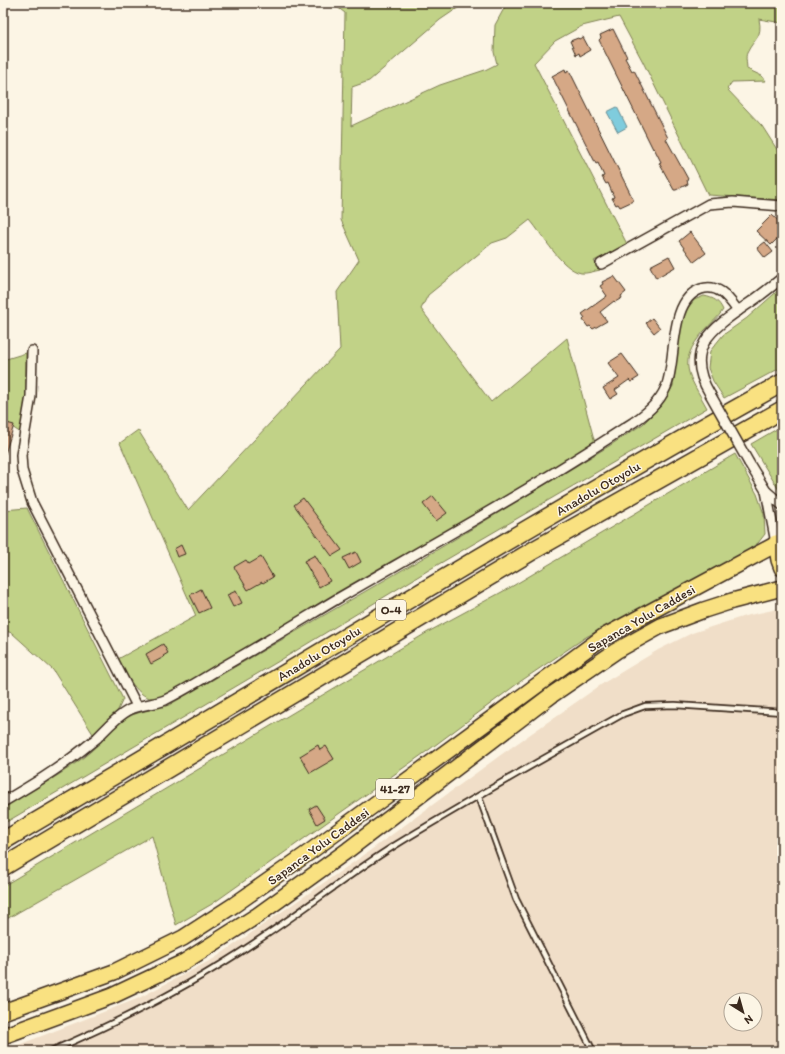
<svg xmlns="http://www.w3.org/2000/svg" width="785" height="1054" font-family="Itim,sans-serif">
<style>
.built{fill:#f0dec8;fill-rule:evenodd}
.green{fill:#c1d287;stroke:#7e7e52}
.water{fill:#7fccdd;stroke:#648b91}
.building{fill:#d5a886;stroke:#3b2a1e}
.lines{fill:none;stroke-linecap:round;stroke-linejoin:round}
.service-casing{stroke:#3b2a1e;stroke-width:8}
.minor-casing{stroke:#3b2a1e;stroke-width:12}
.trunk-casing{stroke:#3b2a1e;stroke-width:18}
.motorway-casing{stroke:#3b2a1e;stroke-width:20}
.service{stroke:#fcf5e5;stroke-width:4.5}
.minor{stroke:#fcf5e5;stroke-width:9}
.trunk{stroke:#f9e181;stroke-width:15}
.motorway{stroke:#f9e181;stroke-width:17}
.minor-bridge-casing{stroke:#3b2a1e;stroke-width:12;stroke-linecap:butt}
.minor-bridge{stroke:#fcf5e5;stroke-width:9}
.labels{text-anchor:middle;stroke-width:3;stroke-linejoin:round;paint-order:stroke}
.shield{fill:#fcf5e5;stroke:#75675a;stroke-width:1}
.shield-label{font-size:12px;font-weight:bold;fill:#3b2a1e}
.street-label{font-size:13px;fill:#3b2a1e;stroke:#fcf5e5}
</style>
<rect width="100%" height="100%" fill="#fcf5e5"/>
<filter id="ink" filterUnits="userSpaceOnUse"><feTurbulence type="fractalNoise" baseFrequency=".025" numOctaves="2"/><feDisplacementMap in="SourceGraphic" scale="8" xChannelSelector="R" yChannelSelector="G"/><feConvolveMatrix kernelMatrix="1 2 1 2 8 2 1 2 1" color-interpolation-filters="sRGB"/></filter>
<g filter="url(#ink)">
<path class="built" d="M782,608v443h-779l134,-52 78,-41 149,-103 138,-101 103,-72 53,-32 34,-17 53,-17zM731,1000h24v24h-24z"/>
<g class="green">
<path d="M332,3h133l-25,17 -71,61 -17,6 -1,39 89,-41 45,-15 12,-6 -3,-12 1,-27 12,-22h275v20l-23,-4c4,19 -5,19 -12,34 -2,4 0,11 0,16l15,7 4,5 -34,1 -5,7 35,37 16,25h4v49l-74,-5 -65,-133 -24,-45 -37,9 -27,15 -21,22 93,181 -33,17 6,9c-5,1 -14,4 -19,3 -20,-4 -38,-38 -51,-53l-23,18 -15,5 -64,52 -7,14 70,93 76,-64 28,105 -44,28 -377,219c-5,3 -12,7 -18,8 -18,3 -31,-26 -38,-39l78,-43 -76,-173 18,-13 50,80 152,-161 -3,-57 22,-32 -18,-40 4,-207z"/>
<polygon points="782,287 782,367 724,398 713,381 708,368 710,351 723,335 747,318"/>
<path d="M704,296c10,2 15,5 19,14 -5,8 -13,14 -19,21 -28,32 -15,44 3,77l-275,160 -153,93 -276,163v-16c29,-18 61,-34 87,-56 12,-10 21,-23 33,-32 12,-9 32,-10 46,-15l266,-154 174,-105 34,-22 18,-18 12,-20 8,-59 4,-15 9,-12z"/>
<polygon points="26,353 26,396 21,433 3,421 3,360"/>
<polygon points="782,426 782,495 751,444"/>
<polygon points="735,454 757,494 764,514 765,534 758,543 736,558 586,637 521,681 430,749 212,904 176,925 152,836 3,921 3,886 428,632 511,587"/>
<polygon points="27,508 123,699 118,710 93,734 53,670 12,633 3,630 3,510"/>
</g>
<polygon class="water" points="617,107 627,127 618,132 607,112"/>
<g class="building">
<polygon points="613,29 627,57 625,58 632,71 634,70 668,138 666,139 688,179 687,180 688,184 676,190 674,190 663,170 659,163 661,162 654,148 653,149 599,40 601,38 600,35"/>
<polygon points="583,37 590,50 580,56 579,53 576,55 570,41 578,38 579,39"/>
<polygon points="565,69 566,72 569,70 633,199 633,201 620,207 618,204 616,205 612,198 614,197 608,183 606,184 602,177 604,176 598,163 596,164 552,76"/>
<polygon points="772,215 782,224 782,234 771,245 756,231"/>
<polygon points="690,232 706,253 694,262 679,241"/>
<polygon points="765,242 773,252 765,258 757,248"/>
<polygon points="669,256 675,267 656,278 650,266"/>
<polygon points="614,276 626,292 621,296 622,298 615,302 614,301 600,312 607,321 593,329 590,326 588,327 583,320 585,318 582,314 607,296 600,286 603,284 602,282"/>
<polygon points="652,318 660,328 654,333 646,323"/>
<polygon points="622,354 639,377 631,382 629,380 615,390 618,394 610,399 603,388 619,378 608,363"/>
<polygon points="3,422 14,425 5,454 3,453"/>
<polygon points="433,496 447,513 436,521 423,504"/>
<polygon points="303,498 342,550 332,556 294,505"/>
<polygon points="181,545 185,554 177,557 174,549"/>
<polygon points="356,552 361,562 349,569 343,558"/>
<polygon points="315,555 330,581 319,587 304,561"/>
<polygon points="261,557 273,577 263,583 262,582 248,590 234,567 246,560 249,564"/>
<polygon points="201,589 210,608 199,613 190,595"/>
<polygon points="236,591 242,603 233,607 227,595"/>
<polygon points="163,644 168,653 163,656 164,657 151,664 146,654"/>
<polygon points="318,745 320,750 326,746 334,759 310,773 300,756"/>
<polygon points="316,805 325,819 317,824 309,809"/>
</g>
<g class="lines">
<g class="service-casing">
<g id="service">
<polyline points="479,797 516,899 593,1051"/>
<path d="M51,1051c70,-30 139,-65 203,-108 48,-31 92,-67 140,-97 75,-46 152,-89 229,-132l22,-8 30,-1 107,7"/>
</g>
</g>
<g class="minor-casing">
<g id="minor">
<polyline points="601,264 709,204 733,202 782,206"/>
<polyline points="32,351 31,396 21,455 22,470 32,502 137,706"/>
<path d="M710,394c-28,-46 3,-66 38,-90 12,-8 23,-17 34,-26"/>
<polyline points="749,463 766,491 782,505"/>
<polyline points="766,491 776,543"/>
<path d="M3,802c27,-16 54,-32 79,-52 5,-4 10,-8 15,-12 10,-10 19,-21 32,-28 11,-6 24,-5 36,-10 18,-9 36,-20 54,-31 39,-22 78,-46 118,-70 97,-56 195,-110 289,-172 15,-9 33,-23 40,-40 11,-26 2,-87 35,-98 18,-6 28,10 37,22"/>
</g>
</g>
<g class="trunk-casing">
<g id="trunk">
<polyline points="776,543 779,560 782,568"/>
<polyline points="3,1012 114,972 183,938 234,905 311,851 603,637 782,541"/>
<polyline points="3,1036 112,996 184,962 258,915 348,850 553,694 616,651 661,626 704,610 732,601 782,588"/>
</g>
</g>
<g class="motorway-casing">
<g id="motorway">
<path d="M3,841c260,-152 516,-312 779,-458"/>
<polyline points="3,867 534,550 782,410"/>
</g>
</g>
<use href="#service" class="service"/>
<use href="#minor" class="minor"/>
<use href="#trunk" class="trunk"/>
<use href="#motorway" class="motorway"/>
<g class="minor-bridge-casing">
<polyline id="minor-bridge" points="710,394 749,463"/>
</g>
<use href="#minor-bridge" class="minor-bridge"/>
</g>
</g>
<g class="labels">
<g class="shield">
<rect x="376" y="600" width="30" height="20" rx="3"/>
<rect x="376" y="779" width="38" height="20" rx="3"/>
</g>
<g class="shield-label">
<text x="391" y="614">O-4</text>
<text x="395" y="793">41-27</text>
</g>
<g class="street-label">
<text transform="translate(598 488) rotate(-30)" y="5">Anadolu Otoyolu</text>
<text transform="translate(641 618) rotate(-30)" y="5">Sapanca Yolu Caddesi</text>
<text transform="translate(319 653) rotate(-31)" y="5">Anadolu Otoyolu</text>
<text transform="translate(318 846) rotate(-36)" y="5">Sapanca Yolu Caddesi</text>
</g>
</g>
<rect width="785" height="1054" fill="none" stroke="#fcf5e5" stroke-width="16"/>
<rect x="8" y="8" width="769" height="1038" fill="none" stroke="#3b2a1e" stroke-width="1.5" filter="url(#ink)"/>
<g transform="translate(743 1012) rotate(143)"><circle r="19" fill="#fcf5e5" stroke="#afa495"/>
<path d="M0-3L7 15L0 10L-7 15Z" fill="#3b2a1e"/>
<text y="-6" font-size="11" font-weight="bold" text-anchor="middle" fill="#3b2a1e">N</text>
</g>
</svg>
